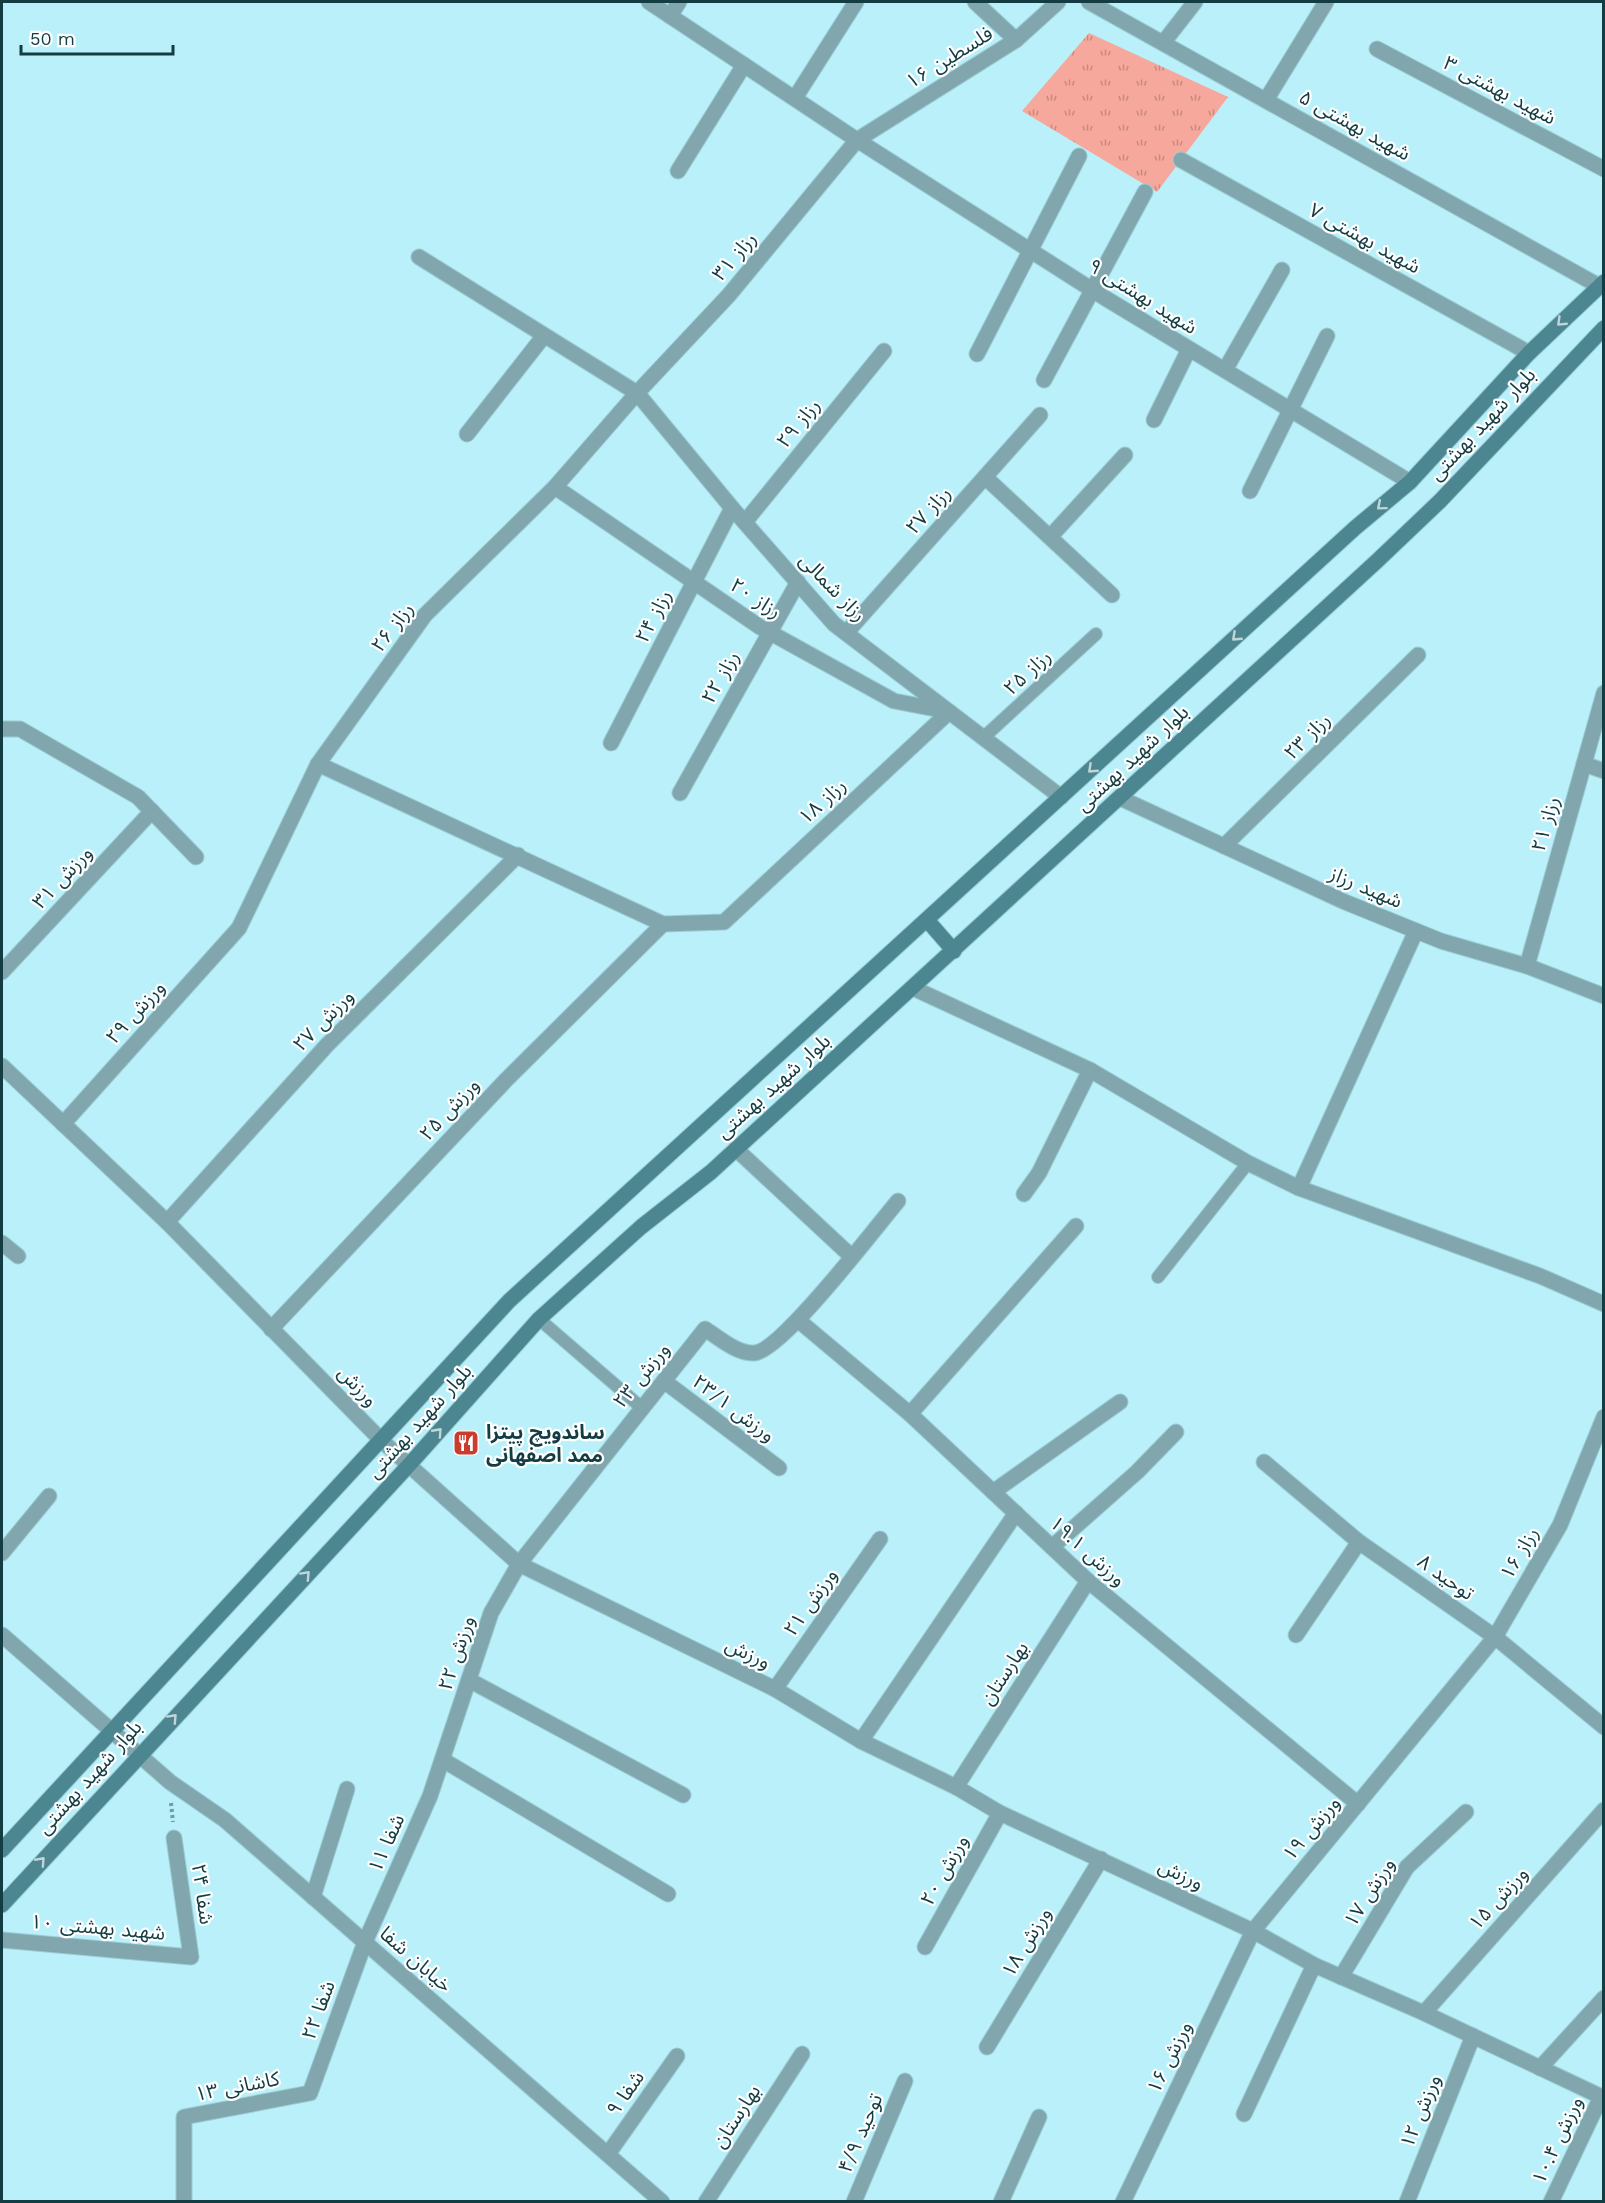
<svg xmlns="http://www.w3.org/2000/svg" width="1605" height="2203" font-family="'Work Sans','Noto Sans Arabic',sans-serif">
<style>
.park{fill:url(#park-tufts)}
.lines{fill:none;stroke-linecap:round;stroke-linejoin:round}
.service-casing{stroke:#99ccd5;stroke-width:14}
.minor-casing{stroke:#99ccd5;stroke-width:17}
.tertiary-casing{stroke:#99ccd5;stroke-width:17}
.secondary-casing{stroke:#99ccd5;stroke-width:17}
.path{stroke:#6c9ca4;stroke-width:4;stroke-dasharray:3 3;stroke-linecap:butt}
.service{stroke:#81a6ad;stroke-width:12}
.minor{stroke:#81a6ad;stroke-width:15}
.tertiary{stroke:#81a6ad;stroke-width:15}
.secondary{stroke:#4c8791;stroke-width:15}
.oneway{stroke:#c0d5d8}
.labels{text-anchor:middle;stroke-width:4.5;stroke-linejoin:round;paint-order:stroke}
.street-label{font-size:20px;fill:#133d43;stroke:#fff}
.poi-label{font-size:20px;font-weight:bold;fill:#133d43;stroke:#fff;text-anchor:start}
</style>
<defs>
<pattern id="park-tufts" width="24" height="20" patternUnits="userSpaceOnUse" patternTransform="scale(1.5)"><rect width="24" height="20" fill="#f6a89c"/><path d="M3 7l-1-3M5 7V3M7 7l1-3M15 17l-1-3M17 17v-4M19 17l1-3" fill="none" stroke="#c68a81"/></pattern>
</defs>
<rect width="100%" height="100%" fill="#baf0f9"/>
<polygon class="park" points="1089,33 1228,97 1157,192 1022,111"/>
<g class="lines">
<g class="service-casing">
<g id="service">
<polyline points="983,738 1096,634"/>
<polyline points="1158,1277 1248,1163"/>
<polyline points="539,1319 642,1408"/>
</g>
</g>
<g class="minor-casing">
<g id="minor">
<polyline points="649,2 857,140 1105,298 1410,482"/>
<polyline points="975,2 1016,40"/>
<polyline points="1089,2 1599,286"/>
<polyline points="670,16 679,2"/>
<polyline points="1163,43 1195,2"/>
<polyline points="1377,49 1604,169"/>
<polyline points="795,98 856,2"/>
<polyline points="1266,100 1326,2"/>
<polyline points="1181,160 1529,353"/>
<polyline points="678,171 744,65"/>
<polyline points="419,257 637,393 732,508 834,624 1061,797"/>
<polyline points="977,354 1079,156"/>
<polyline points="1225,370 1282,270"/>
<polyline points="1044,380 1145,192"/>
<polyline points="1154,420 1189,349"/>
<polyline points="467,434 543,337"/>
<polyline points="985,477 1112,595"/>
<polyline points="555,487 760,627 894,701 946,711"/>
<polyline points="1250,491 1327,336"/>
<polyline points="745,522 884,351"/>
<polyline points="1050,537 1125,455"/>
<polyline points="846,633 1040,415"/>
<polyline points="2,729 20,729 138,797 196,857"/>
<polyline points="611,743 732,508"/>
<polyline points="318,764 663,924 724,922 949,712"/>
<polyline points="1584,764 1604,771"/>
<polyline points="680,793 798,582"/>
<polyline points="1120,798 1345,902 1441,941 1527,966 1604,996"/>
<polyline points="1224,846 1418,655"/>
<polyline points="1527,966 1604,693"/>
<polyline points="2,972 152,811"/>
<polyline points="913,988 1090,1070 1248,1163 1299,1188 1540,1276 1604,1304"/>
<polyline points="63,1124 239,928 318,764 425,615 555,487 637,393 729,295 857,140 1016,40 1058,2"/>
<polyline points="736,1149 852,1257"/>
<polyline points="1299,1188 1416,931"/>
<polyline points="1024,1194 1039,1173 1090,1070"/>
<polyline points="167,1222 327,1045 518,855"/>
<polyline points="2,1243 18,1256"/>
<polyline points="798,1320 910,1414 1088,1581 1358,1804"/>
<polyline points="271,1329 506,1080 663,924"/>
<polyline points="664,1381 779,1468"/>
<polyline points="910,1414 1076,1226"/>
<polyline points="1264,1462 1359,1542 1495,1637 1604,1727"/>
<polyline points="993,1492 1120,1402"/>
<polyline points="1052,1547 1137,1472 1176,1432"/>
<polyline points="2,1553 49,1496"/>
<polyline points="2,1635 170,1782 225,1820 662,2202"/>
<polyline points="1296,1635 1359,1542"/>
<polyline points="469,1680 683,1795"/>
<polyline points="775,1689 880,1539"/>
<polyline points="861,1741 1016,1513"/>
<polyline points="443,1760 668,1894"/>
<polyline points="956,1787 1088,1581"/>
<polyline points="313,1897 347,1789"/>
<polyline points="1253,1931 1314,1965 1424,2013 1604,2098"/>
<polyline points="2,1940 191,1957 174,1838"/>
<polyline points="925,1947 1000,1813"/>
<polyline points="1341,1977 1407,1867 1466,1812"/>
<polyline points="1424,2013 1604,1810"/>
<polyline points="987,2047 1101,1859"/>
<polyline points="1540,2068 1604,1998"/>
<polyline points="1244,2114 1314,1965"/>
<polyline points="608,2154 677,2056"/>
<path d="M184,2202v-85l126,-24 55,-151 65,-146 61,-183 28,-49 186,-235c13,8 32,25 49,24 27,-1 122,-126 144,-152"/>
<polyline points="706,2202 802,2054"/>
<polyline points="854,2202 905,2081"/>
<polyline points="1001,2202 1039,2117"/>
<polyline points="1123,2202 1253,1931 1495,1637 1560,1525 1604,1417"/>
<polyline points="1407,2202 1473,2036"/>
<polyline points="1551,2202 1601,2097"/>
</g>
</g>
<g class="tertiary-casing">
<polyline id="tertiary" points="2,1066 167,1222 382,1441 519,1564 775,1689 861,1741 956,1787 1000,1813 1253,1931"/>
</g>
<g class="secondary-casing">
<g id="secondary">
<polyline points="927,920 954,951"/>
<polyline points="2,1850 509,1301 1355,528 1410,482 1529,353 1604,282"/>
<polyline points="2,1905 409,1465 539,1319 641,1227 711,1172 1377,561 1440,501 1604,328"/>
</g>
</g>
<polyline class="path" points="171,1803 173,1822"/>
<use href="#service" class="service"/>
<use href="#minor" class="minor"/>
<use href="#tertiary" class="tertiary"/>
<use href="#secondary" class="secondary"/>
</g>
<defs><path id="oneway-chevron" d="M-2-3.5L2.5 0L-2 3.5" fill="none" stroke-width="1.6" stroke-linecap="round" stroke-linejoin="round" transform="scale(1.5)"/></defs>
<g class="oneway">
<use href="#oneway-chevron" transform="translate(1561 322) rotate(136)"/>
<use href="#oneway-chevron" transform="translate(1381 506) rotate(140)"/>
<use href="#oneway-chevron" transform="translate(1236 637) rotate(137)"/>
<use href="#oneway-chevron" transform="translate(1092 769) rotate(137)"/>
<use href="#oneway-chevron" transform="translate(438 1432) rotate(-48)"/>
<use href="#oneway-chevron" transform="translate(306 1575) rotate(-47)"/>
<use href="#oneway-chevron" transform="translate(173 1718) rotate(-47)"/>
<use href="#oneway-chevron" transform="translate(41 1861) rotate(-48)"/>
</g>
<defs>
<g id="restaurant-square" transform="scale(1.35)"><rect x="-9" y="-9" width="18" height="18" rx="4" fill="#c93c2e" stroke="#fff"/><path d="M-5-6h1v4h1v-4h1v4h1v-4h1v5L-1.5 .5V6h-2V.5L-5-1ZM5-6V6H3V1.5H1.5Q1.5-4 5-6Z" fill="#fff"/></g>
</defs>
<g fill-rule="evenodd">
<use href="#restaurant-square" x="466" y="1443"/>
</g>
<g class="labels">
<g class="street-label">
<text transform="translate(949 57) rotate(-32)" y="7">فلسطین ۱۶</text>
<text transform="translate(1500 90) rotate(28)" y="7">شهید بهشتی ۳</text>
<text transform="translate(1355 125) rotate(29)" y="7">شهید بهشتی ۵</text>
<text transform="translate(1365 238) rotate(29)" y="7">شهید بهشتی ۷</text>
<text transform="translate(734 256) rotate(-50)" y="7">رزاز ۳۱</text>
<text transform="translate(1143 296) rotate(32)" y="7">شهید بهشتی ۹</text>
<text transform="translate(798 423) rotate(-51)" y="7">رزاز ۲۹</text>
<text transform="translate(1482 424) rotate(-47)" y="7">بلوار شهید بهشتی</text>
<text transform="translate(928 510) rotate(-48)" y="7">رزاز ۲۷</text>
<text transform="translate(833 587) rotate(46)" y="7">رزاز شمالی</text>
<text transform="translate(756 598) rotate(33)" y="7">رزاز ۲۰</text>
<text transform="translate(653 616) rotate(-63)" y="7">رزاز ۲۴</text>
<text transform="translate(392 627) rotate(-53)" y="7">رزاز ۲۶</text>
<text transform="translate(1027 672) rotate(-43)" y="7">رزاز ۲۵</text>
<text transform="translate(720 677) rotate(-61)" y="7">رزاز ۲۲</text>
<text transform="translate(1307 736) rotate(-45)" y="7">رزاز ۲۳</text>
<text transform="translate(1132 758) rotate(-43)" y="7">بلوار شهید بهشتی</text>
<text transform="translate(822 801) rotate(-43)" y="7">رزاز ۱۸</text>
<text transform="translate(1545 824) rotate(-74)" y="7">رزاز ۲۱</text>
<text transform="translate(62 877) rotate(-47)" y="7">ورزش ۳۱</text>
<text transform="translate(1366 887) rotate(23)" y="7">شهید رزاز</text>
<text transform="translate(135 1012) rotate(-48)" y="7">ورزش ۲۹</text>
<text transform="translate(323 1020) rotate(-46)" y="7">ورزش ۲۷</text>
<text transform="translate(773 1086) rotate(-42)" y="7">بلوار شهید بهشتی</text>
<text transform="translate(449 1109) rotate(-47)" y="7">ورزش ۲۵</text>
<text transform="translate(641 1375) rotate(-51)" y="7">ورزش ۲۳</text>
<text transform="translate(358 1386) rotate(47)" y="7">ورزش</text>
<text transform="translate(734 1408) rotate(37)" y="7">ورزش ۲۳/۱</text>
<text transform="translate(419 1421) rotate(-48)" y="7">بلوار شهید بهشتی</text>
<text transform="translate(1088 1551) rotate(42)" y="7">ورزش ۱۹.۱</text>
<text transform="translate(1519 1553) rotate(-60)" y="7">رزاز ۱۶</text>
<text transform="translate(1446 1577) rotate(35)" y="7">توحید ۸</text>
<text transform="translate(810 1602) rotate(-55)" y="7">ورزش ۲۱</text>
<text transform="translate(456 1653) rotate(-72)" y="7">ورزش ۲۲</text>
<text transform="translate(748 1653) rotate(25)" y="7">ورزش</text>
<text transform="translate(1004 1673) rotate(-57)" y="7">بهارستان</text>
<text transform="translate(89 1777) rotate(-48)" y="7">بلوار شهید بهشتی</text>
<text transform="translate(1311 1828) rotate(-50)" y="7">ورزش ۱۹</text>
<text transform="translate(386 1843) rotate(-66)" y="7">شفا ۱۱</text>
<text transform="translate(944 1870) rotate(-61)" y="7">ورزش ۲۰</text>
<text transform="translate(1181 1874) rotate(25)" y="7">ورزش</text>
<text transform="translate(1369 1892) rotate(-58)" y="7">ورزش ۱۷</text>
<text transform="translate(203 1894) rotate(82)" y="7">شفا ۲۴</text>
<text transform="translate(1498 1898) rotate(-48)" y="7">ورزش ۱۵</text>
<text transform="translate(98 1927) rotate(5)" y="7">شهید بهشتی ۱۰</text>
<text transform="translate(1026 1942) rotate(-59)" y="7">ورزش ۱۸</text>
<text transform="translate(416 1959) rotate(41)" y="7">خیابان شفا</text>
<text transform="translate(318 2010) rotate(-70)" y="7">شفا ۲۲</text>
<text transform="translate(1169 2057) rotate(-64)" y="7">ورزش ۱۶</text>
<text transform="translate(237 2086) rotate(-11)" y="7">کاشانی ۱۳</text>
<text transform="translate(625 2093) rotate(-55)" y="7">شفا ۹</text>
<text transform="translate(1420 2111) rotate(-68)" y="7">ورزش ۱۲</text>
<text transform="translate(736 2116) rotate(-57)" y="7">بهارستان</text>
<text transform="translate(860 2133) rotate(-67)" y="7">توحید ۴/۹</text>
<text transform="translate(1557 2140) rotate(-65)" y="7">ورزش ۱۰.۴</text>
</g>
<g class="poi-label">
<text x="486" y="1439">ساندویچ پیتزا<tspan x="486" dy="23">ممد اصفهانی</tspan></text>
</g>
</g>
<rect width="1605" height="2203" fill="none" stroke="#133d43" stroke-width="6"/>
<path d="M21 45v9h152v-9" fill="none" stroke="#133d43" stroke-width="3"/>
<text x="30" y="45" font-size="18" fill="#133d43" stroke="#ffffff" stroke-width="4.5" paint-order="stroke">50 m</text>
</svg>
